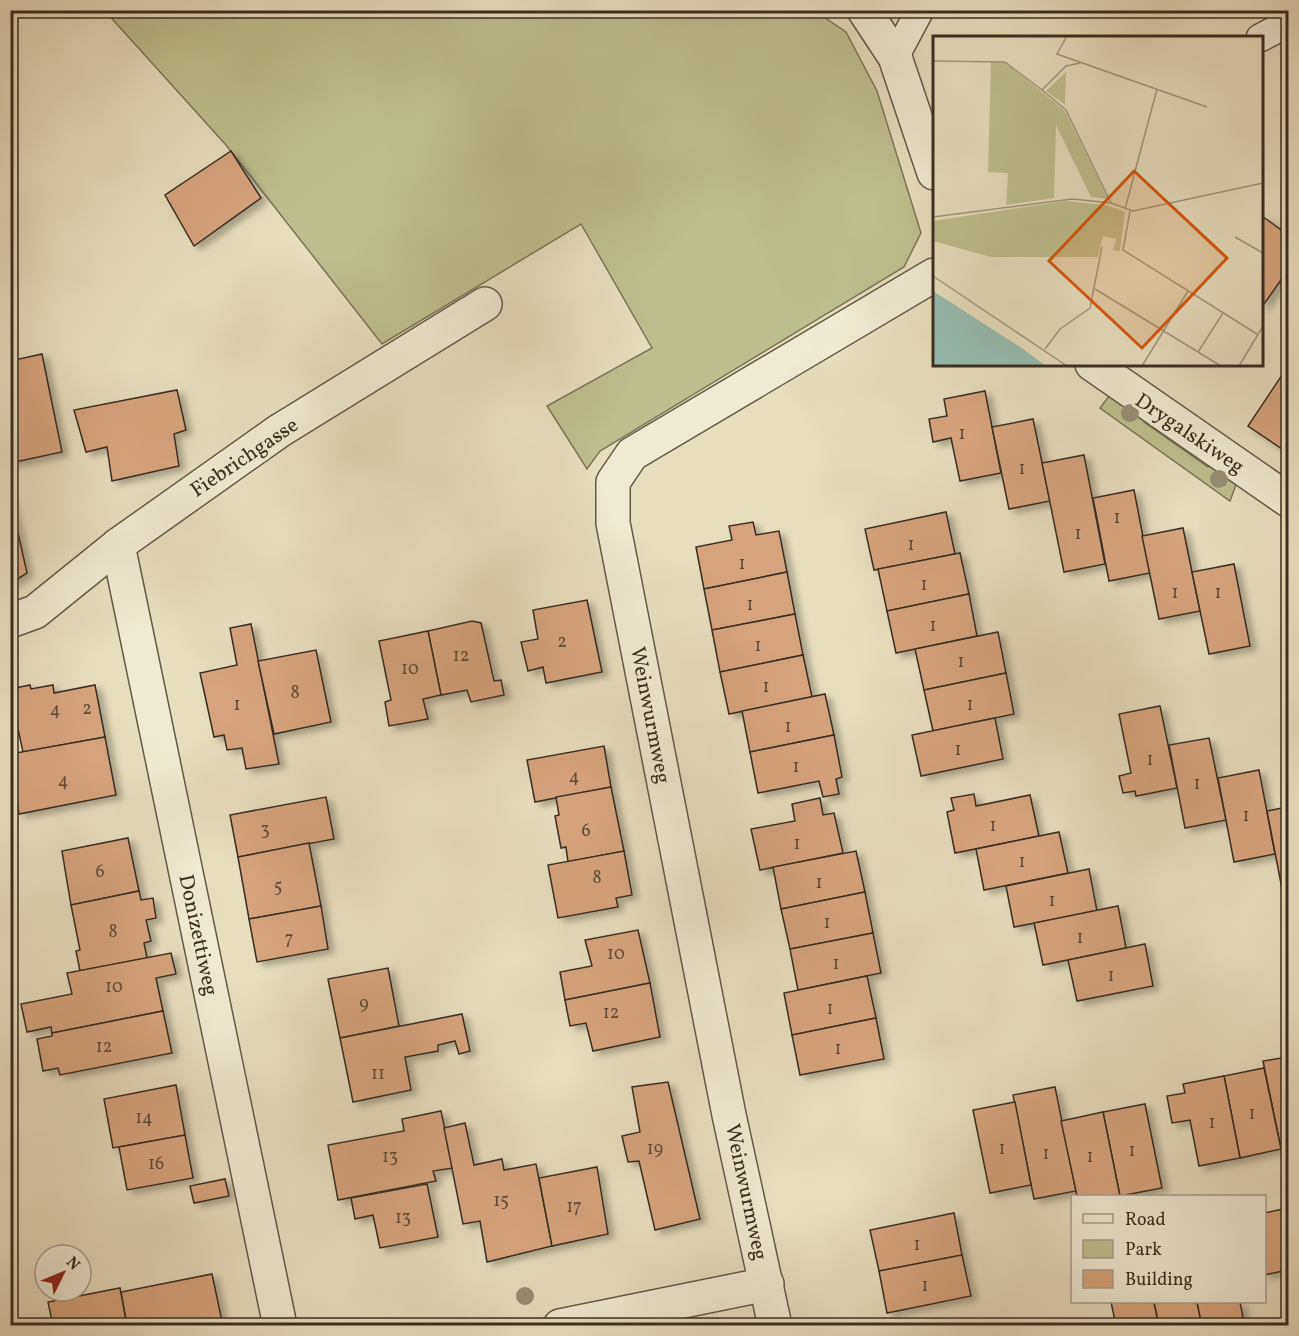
<svg xmlns="http://www.w3.org/2000/svg" width="1299" height="1336" font-family="Vollkorn,serif">
<style>
.green{fill:#bdbf8c;stroke:#7b7657;stroke-width:1.5}
.building{fill:#d7a37b;stroke:#392e22;stroke-width:1.5;filter:url(#shadow)}
.lines{fill:none;stroke-linecap:round;stroke-linejoin:round}
.lane-casing{stroke:#645a48;stroke-width:30}
.street-casing{stroke:#645a48;stroke-width:36}
.lane{stroke:#efead3;stroke-width:27}
.street{stroke:#efead3;stroke-width:33}
.tree{fill:#968d73}
.labels{text-anchor:middle;stroke-width:6;stroke-linejoin:round;paint-order:stroke}
.number-label{font-size:18px;fill:#604b38}
.street-label{font-size:21px;fill:#392e22;stroke:#efead3}
.inset-road{fill:none;stroke:#a1987e;stroke-width:1.5}
.view{fill:#d6550e;fill-opacity:0.15;stroke:#d6550e;stroke-width:3}
.inset-edge{fill:none;stroke:#392e22;stroke-width:3}
</style>
<defs>
<filter id="shadow"><feDropShadow dx="6" dy="4" stdDeviation="3" flood-color="#0004"/></filter>
</defs>
<rect width="100%" height="100%" fill="#e7debc"/>
<filter id="stains"><feTurbulence type="fractalNoise" baseFrequency=".00333" numOctaves="4"/><feColorMatrix values="0 0 0 0 .2 0 0 0 0 .09 0 0 0 0 .02 0 0 0 .5 -.17"/></filter>
<radialGradient id="worn" r=".72"><stop offset=".6" stop-color="#630" stop-opacity="0"/><stop offset="1" stop-color="#630" stop-opacity=".3"/></radialGradient>
<g class="green">
<polygon points="105,11 815,11 846,32 877,91 921,233 904,267 600,451 587,469 547,406 652,348 581,224 382,344 226,145"/>
<polygon points="1110,395 1149,412 1144,422 1208,467 1215,458 1237,482 1230,501 1100,408"/>
</g>
<g class="building">
<polygon points="231,151 261,198 194,246 165,195"/>
<polygon points="1262,216 1288,235 1288,270 1262,307"/>
<polygon points="42,354 62,452 10,463 10,361"/>
<polygon points="1288,366 1288,453 1248,426"/>
<polygon points="177,390 186,430 174,434 179,466 112,481 107,447 86,452 74,410"/>
<polygon points="985,391 1001,473 960,481 951,438 933,442 929,419 947,416 944,399"/>
<polygon points="1033,419 1050,501 1009,509 992,427"/>
<polygon points="1084,455 1105,564 1064,572 1042,463"/>
<polygon points="1134,490 1150,573 1109,581 1093,498"/>
<polygon points="10,497 27,573 10,584"/>
<polygon points="946,512 955,554 874,570 865,529"/>
<polygon points="753,522 756,535 779,531 787,572 704,589 696,547 732,540 729,526"/>
<polygon points="1183,528 1200,611 1159,619 1142,536"/>
<polygon points="960,553 969,594 887,611 878,569"/>
<polygon points="1234,564 1250,646 1209,654 1192,572"/>
<polygon points="787,572 795,614 712,630 704,589"/>
<polygon points="969,594 977,636 896,653 887,611"/>
<polygon points="587,600 602,672 546,683 543,667 528,671 521,642 538,639 533,610"/>
<polygon points="795,614 803,655 720,672 712,630"/>
<polygon points="472,621 481,623 494,681 501,680 504,695 471,702 467,690 441,695 428,631"/>
<polygon points="251,624 279,764 246,769 242,748 227,750 224,735 214,737 200,673 237,665 230,628"/>
<polygon points="428,631 441,695 423,699 428,719 389,726 385,702 391,700 379,641"/>
<polygon points="998,632 1006,673 924,690 915,649"/>
<polygon points="316,650 331,722 274,734 258,661"/>
<polygon points="803,655 812,697 729,714 720,672"/>
<polygon points="1006,673 1014,714 933,731 924,690"/>
<polygon points="30,685 31,689 53,685 54,693 95,685 105,737 23,752 17,724 10,726 10,689"/>
<polygon points="825,694 834,735 750,752 742,711"/>
<polygon points="1160,706 1177,788 1136,796 1135,791 1123,793 1119,776 1131,773 1119,714"/>
<polygon points="995,718 1003,759 921,776 912,735"/>
<polygon points="834,735 842,777 836,779 839,794 823,797 819,781 758,793 750,752"/>
<polygon points="105,737 116,795 19,814 10,754"/>
<polygon points="1209,738 1226,820 1185,828 1169,745"/>
<polygon points="604,746 611,787 535,802 527,760"/>
<polygon points="1259,770 1275,854 1234,862 1218,778"/>
<polygon points="611,787 624,851 568,862 566,847 561,848 555,816 559,815 556,797"/>
<polygon points="974,794 976,806 1030,795 1039,836 955,853 947,812 954,810 951,798"/>
<polygon points="326,797 334,839 238,857 230,815"/>
<polygon points="820,798 823,815 834,813 843,853 760,870 751,829 795,821 792,804"/>
<polygon points="1287,807 1288,893 1283,894 1267,811"/>
<polygon points="1059,832 1068,873 984,890 976,849"/>
<polygon points="128,838 139,891 71,905 62,851"/>
<polygon points="309,843 321,906 249,919 238,857"/>
<polygon points="624,851 632,895 616,898 618,907 558,918 548,865"/>
<polygon points="856,851 865,892 781,909 773,867"/>
<polygon points="1089,869 1097,911 1014,927 1006,886"/>
<polygon points="139,891 141,900 153,898 156,918 146,920 151,941 144,943 147,958 80,971 76,951 80,950 71,905"/>
<polygon points="865,892 873,933 790,949 781,909"/>
<polygon points="321,906 328,949 257,962 249,919"/>
<polygon points="1118,906 1126,948 1043,965 1034,923"/>
<polygon points="638,930 650,983 565,1000 560,972 592,966 585,940"/>
<polygon points="873,933 881,973 798,990 790,949"/>
<polygon points="1145,944 1153,986 1077,1001 1068,960"/>
<polygon points="171,953 176,974 156,978 163,1011 52,1033 51,1027 27,1032 21,1004 72,994 67,973"/>
<polygon points="388,968 399,1026 340,1038 328,979"/>
<polygon points="867,976 876,1018 792,1035 784,993"/>
<polygon points="650,983 660,1037 593,1051 586,1023 570,1026 565,1000"/>
<polygon points="163,1011 172,1053 60,1075 58,1068 43,1071 37,1039 52,1036 52,1033"/>
<polygon points="462,1014 470,1051 459,1054 455,1041 438,1045 438,1051 405,1057 411,1090 353,1102 340,1038"/>
<polygon points="876,1018 884,1059 800,1075 792,1035"/>
<polygon points="1288,1057 1288,1162 1284,1163 1263,1061"/>
<polygon points="1264,1068 1281,1149 1240,1158 1224,1076"/>
<polygon points="1224,1076 1240,1158 1199,1166 1190,1120 1172,1123 1167,1096 1185,1093 1183,1084"/>
<polygon points="668,1082 700,1219 655,1230 639,1161 628,1162 622,1136 640,1132 632,1087"/>
<polygon points="176,1085 185,1135 113,1148 104,1099"/>
<polygon points="1055,1087 1076,1191 1034,1199 1013,1095"/>
<polygon points="1015,1102 1031,1185 990,1193 973,1110"/>
<polygon points="1145,1104 1162,1188 1120,1196 1103,1112"/>
<polygon points="441,1111 453,1168 433,1171 436,1181 338,1200 328,1145 404,1131 402,1119"/>
<polygon points="1103,1112 1120,1196 1077,1196 1061,1121"/>
<polygon points="465,1123 474,1165 502,1159 504,1170 536,1164 552,1246 487,1262 480,1221 463,1224 444,1128"/>
<polygon points="185,1135 193,1178 127,1190 119,1147"/>
<polygon points="597,1167 608,1234 552,1246 539,1178"/>
<polygon points="225,1179 229,1196 194,1203 190,1186"/>
<polygon points="427,1184 438,1237 380,1248 373,1215 355,1219 351,1198"/>
<polygon points="1288,1208 1288,1270 1264,1275 1264,1213"/>
<polygon points="954,1213 962,1255 879,1271 870,1230"/>
<polygon points="962,1255 971,1296 887,1313 879,1271"/>
<polygon points="212,1274 223,1326 127,1326 121,1292"/>
<polygon points="120,1288 127,1326 53,1326 48,1302"/>
<polygon points="1111,1302 1154,1302 1159,1326 1116,1326"/>
<polygon points="1154,1302 1197,1302 1202,1326 1159,1326"/>
<polygon points="1197,1302 1240,1302 1244,1323 1202,1326"/>
</g>
<g class="lines">
<g class="lane-casing">
<g id="lane">
<polyline points="1260,38 1288,23"/>
<polyline points="895,57 920,10"/>
</g>
</g>
<g class="street-casing">
<g id="street">
<polyline points="864,10 895,57 934,173"/>
<polyline points="1092,364 1288,500"/>
<polyline points="118,545 280,1326"/>
<polyline points="10,621 35,612 118,545 279,431 485,304"/>
<polyline points="560,1326 767,1284"/>
<polyline points="775,1326 729,1115 613,523 613,482 632,454 934,275"/>
</g>
</g>
<use href="#lane" class="lane"/>
<use href="#street" class="street"/>
</g>
<g class="tree">
<circle cx="1130" cy="413" r="9"/>
<circle cx="1219" cy="479" r="9"/>
<circle cx="525" cy="1296" r="9"/>
</g>
<g class="labels">
<g class="number-label">
<text x="962" y="439">1</text>
<text x="1022" y="474">1</text>
<text x="1117" y="523">1</text>
<text x="1078" y="539">1</text>
<text x="911" y="550">1</text>
<text x="742" y="569">1</text>
<text x="924" y="590">1</text>
<text x="1175" y="598">1</text>
<text x="1218" y="598">1</text>
<text x="750" y="610">1</text>
<text x="933" y="631">1</text>
<text x="562" y="647">2</text>
<text x="758" y="651">1</text>
<text x="461" y="661">12</text>
<text x="961" y="667">1</text>
<text x="410" y="674">10</text>
<text x="766" y="692">1</text>
<text x="295" y="698">8</text>
<text x="237" y="710">1</text>
<text x="970" y="710">1</text>
<text x="87" y="714">2</text>
<text x="55" y="715">4</text>
<text x="788" y="732">1</text>
<text x="958" y="755">1</text>
<text x="1150" y="765">1</text>
<text x="796" y="772">1</text>
<text x="574" y="782">4</text>
<text x="63" y="786">4</text>
<text x="1197" y="789">1</text>
<text x="1246" y="821">1</text>
<text x="993" y="831">1</text>
<text x="265" y="835">3</text>
<text x="586" y="836">6</text>
<text x="797" y="849">1</text>
<text x="1022" y="867">1</text>
<text x="100" y="877">6</text>
<text x="597" y="883">8</text>
<text x="819" y="888">1</text>
<text x="278" y="892">5</text>
<text x="1052" y="906">1</text>
<text x="827" y="928">1</text>
<text x="113" y="937">8</text>
<text x="1080" y="943">1</text>
<text x="289" y="944">7</text>
<text x="616" y="959">10</text>
<text x="836" y="969">1</text>
<text x="1111" y="981">1</text>
<text x="114" y="992">10</text>
<text x="364" y="1009">9</text>
<text x="830" y="1014">1</text>
<text x="611" y="1018">12</text>
<text x="104" y="1052">12</text>
<text x="838" y="1054">1</text>
<text x="378" y="1079">11</text>
<text x="1252" y="1119">1</text>
<text x="144" y="1123">14</text>
<text x="1212" y="1128">1</text>
<text x="655" y="1154">19</text>
<text x="1002" y="1154">1</text>
<text x="1132" y="1156">1</text>
<text x="1046" y="1159">1</text>
<text x="390" y="1162">13</text>
<text x="1090" y="1162">1</text>
<text x="156" y="1169">16</text>
<text x="501" y="1206">15</text>
<text x="574" y="1212">17</text>
<text x="403" y="1223">13</text>
<text x="917" y="1250">1</text>
<text x="925" y="1291">1</text>
</g>
<g class="street-label">
<text transform="translate(1190 433) rotate(34)" y="7">Drygalskiweg</text>
<text transform="translate(244 457) rotate(-34)" y="7">Fiebrichgasse</text>
<text transform="translate(651 715) rotate(79)" y="7">Weinwurmweg</text>
<text transform="translate(199 935) rotate(78)" y="7">Donizettiweg</text>
<text transform="translate(747 1192) rotate(78)" y="7">Weinwurmweg</text>
</g>
</g>
<g transform="translate(933 36)">
<rect width="330" height="330" fill="#e7debc"/>
<path d="M58,26h14l60,49 43,88 -17,-2 -35,-72 -2,73 -48,7 2,-32 -20,-1zM133,36l-1,33 -19,-14zM132,165l41,4 19,7 -5,39 -7,-1 3,-11 -13,-3 -5,21h-107l-58,-16v-20z" fill="#bdbf8c"/>
<path d="M0,255l90,58 23,17h-113z" fill="#97bcb3"/>
<path class="inset-road" d="M134,0l-10,18 150,53M0,25l72,1 37,28 24,20 45,93M109,54l24,-24 14,-3M192,173l32,-120M197,175l-7,39 134,84M0,181l139,-18 39,4 22,8 130,-28M302,201l28,16M0,240l134,90M162,253l126,77M112,313l15,-20 30,-21 12,-61M265,316l25,-39M209,330l46,-75M306,330l24,-40"/>
<path class="view" d="M201,135l93,87 -85,90 -93,-87z"/>
<rect width="330" height="330" class="inset-edge"/>
</g>
<rect width="1299" height="1336" fill="none" stroke="#e7debc" stroke-width="36"/>
<rect x="12" y="12" width="1275" height="1312" fill="none" stroke="#392e22" stroke-width="3"/>
<rect x="18" y="18" width="1263" height="1300" fill="none" stroke="#392e22" stroke-width="1.5"/>
<rect x="1071" y="1195" width="195" height="108" fill="#efead3" stroke="#a69f8c" stroke-width="1.5"/>
<rect x="1083" y="1214" width="30" height="9" fill="#efead3" stroke="#a69f8c" stroke-width="1.5"/>
<text x="1125" y="1225" font-size="18" fill="#392e22">Road</text>
<rect x="1083" y="1240" width="30" height="18" fill="#bdbf8c" stroke="#a69f8c" stroke-width="1.5"/>
<text x="1125" y="1255" font-size="18" fill="#392e22">Park</text>
<rect x="1083" y="1270" width="30" height="18" fill="#d7a37b" stroke="#a69f8c" stroke-width="1.5"/>
<text x="1125" y="1285" font-size="18" fill="#392e22">Building</text>
<g transform="translate(63 1273) rotate(47)"><circle r="28" fill="#efead3" stroke="#a69f8c" stroke-width="1.5"/>
<path d="M0-4.5L10 22L0 15L-10 22Z" fill="#8f2418"/>
<text y="-9" font-size="16" font-weight="bold" text-anchor="middle" fill="#392e22">N</text>
</g>
<rect width="100%" height="100%" filter="url(#stains)"/>
<rect width="100%" height="100%" fill="url(#worn)"/>
</svg>
